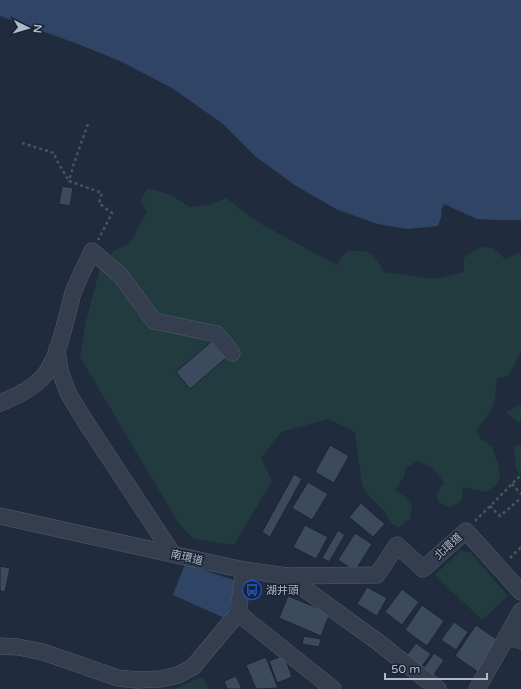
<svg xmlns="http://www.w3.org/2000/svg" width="521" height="689" font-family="'Varela Round','Noto Sans TC',sans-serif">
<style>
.green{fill:#223b3f}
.water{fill:#304565}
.building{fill:#3c4a5e;stroke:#1b2535}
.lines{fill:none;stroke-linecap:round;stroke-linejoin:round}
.minor-casing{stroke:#525c6c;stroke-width:17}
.path{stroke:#40585c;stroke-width:2.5;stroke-dasharray:3 3;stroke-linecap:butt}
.minor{stroke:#343e4e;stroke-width:16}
.labels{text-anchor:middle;stroke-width:3;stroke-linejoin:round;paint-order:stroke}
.street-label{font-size:11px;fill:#b0b9ca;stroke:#1a2333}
.poi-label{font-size:11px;fill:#b0b9ca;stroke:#1a2333;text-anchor:start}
</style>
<rect width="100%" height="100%" fill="#202c3e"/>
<g class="green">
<path d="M148,188l23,7 19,12 19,-2 17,-7 35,26 76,41 3,-6 8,-8c23,-1 25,1 36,21l52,7 28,-7v-14l15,-11 14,1 12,11 14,-6 2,2v97l-13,24 -11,2c-2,26 -3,33 -21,52l4,8 12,9 6,17 2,14 -4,7 -9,7 -25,-5 1,11 -4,5 -9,4 -12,-5 -1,-10 7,-9c-8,-13 -13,-18 -27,-22l-12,8 -1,8 -9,13 9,6 8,9 -2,14 -11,8 -7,-3 -9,-14 -12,-12 -9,-13 -7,-53 -27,-13 -47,13 -20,26 11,23 -38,64 -40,-6 -15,-15 -99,-167 6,-36 13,-49 15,-21 16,-8 17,-31 -7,-11z"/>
<polygon points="521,404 521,421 518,422 506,412"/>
<polygon points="521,444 521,476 516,469 514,446"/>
<polygon points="460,551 470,552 508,596 482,620 435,575"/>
<polygon points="202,677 209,689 169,689 177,688"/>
</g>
<g class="water">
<polygon points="0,0 521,0 521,220 497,220 477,219 444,204 441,210 442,215 438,226 407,229 378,224 338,210 296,186 255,156 223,124 172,88 120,61 78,44 0,16"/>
<polygon points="185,564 236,581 227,619 173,595"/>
</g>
<g class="building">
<polygon points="62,186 73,188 70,206 59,204"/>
<polygon points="212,341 226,358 190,389 176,372"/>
<polygon points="330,445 349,456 334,483 315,472"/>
<polygon points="294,474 302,479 270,537 262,532"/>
<polygon points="308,482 328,494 312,520 292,508"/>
<polygon points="361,503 385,524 373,537 349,517"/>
<polygon points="305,525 328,537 316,559 293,547"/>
<polygon points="338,530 345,535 329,562 322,558"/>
<polygon points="355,533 372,544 355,571 338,560"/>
<polygon points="0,566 10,568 5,592 0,591"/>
<polygon points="367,587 387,598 377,616 357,604"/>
<polygon points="402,589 419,602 402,625 385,612"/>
<polygon points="288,596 330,613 321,636 279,618"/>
<polygon points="422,605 444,621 427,646 405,630"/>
<polygon points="454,622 468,632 456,650 441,640"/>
<polygon points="476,625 502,643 481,674 455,656"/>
<polygon points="304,636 321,639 319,647 302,644"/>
<polygon points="416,643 431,654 419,670 404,659"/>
<polygon points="434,653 444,660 433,676 423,669"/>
<polygon points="284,655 292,677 277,683 269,661"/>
<polygon points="266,657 278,688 256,689 246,665"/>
<polygon points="236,676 242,689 227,689 224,681"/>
</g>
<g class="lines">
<g class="minor-casing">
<g id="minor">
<polyline points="57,349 60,371 68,393 87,424 172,553"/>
<path d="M0,403c15,-6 30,-13 42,-25 17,-18 24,-61 31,-85 5,-14 13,-28 19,-42l28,24 34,46 63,13 15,19"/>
<polyline points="0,516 244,570 287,576 377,575 397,545 423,569 466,531 521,592"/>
<polyline points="287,576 378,642 438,689"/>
<polyline points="238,613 333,689"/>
<polyline points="506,638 521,611"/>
<polyline points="0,646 18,647 43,652 118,678 137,680 160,679 178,675 193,667 238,613 244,570"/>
<polyline points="477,689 506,638 518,639 521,641"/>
</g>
</g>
<g class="path">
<polyline points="88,124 74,163 69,181 102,193 99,203 112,213 98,240"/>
<polyline points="22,143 54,153 56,159 69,181"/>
<polyline points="512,484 521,494"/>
<polyline points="490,506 500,516 521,498"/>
<polyline points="475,521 521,475"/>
<polyline points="510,558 521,547"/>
</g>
<use href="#minor" class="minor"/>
</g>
<defs>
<g id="bus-ring" transform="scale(1)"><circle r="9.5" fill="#1a2333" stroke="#1a4fb4" stroke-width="1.5"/><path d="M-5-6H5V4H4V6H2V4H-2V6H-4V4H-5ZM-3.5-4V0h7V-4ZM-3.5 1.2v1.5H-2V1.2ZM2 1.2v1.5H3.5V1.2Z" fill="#1a4fb4"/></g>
</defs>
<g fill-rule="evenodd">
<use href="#bus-ring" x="252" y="590"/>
</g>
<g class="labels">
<g class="street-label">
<text transform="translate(448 546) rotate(-42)" y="4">北環道</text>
<text transform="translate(187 557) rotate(13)" y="4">南環道</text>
</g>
<g class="poi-label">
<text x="266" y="594">湖井頭</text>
</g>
</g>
<g transform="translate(28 28) rotate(95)" stroke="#1a2333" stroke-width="3" paint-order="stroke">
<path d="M0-3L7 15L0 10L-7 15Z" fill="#b0b9ca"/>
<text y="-6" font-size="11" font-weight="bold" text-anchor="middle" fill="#b0b9ca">N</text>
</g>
<path d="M385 673v6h102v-6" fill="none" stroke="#b0b9ca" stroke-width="2"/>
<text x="391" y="673" font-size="12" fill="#b0b9ca" stroke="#1a2333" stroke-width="3" paint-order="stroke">50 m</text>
</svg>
